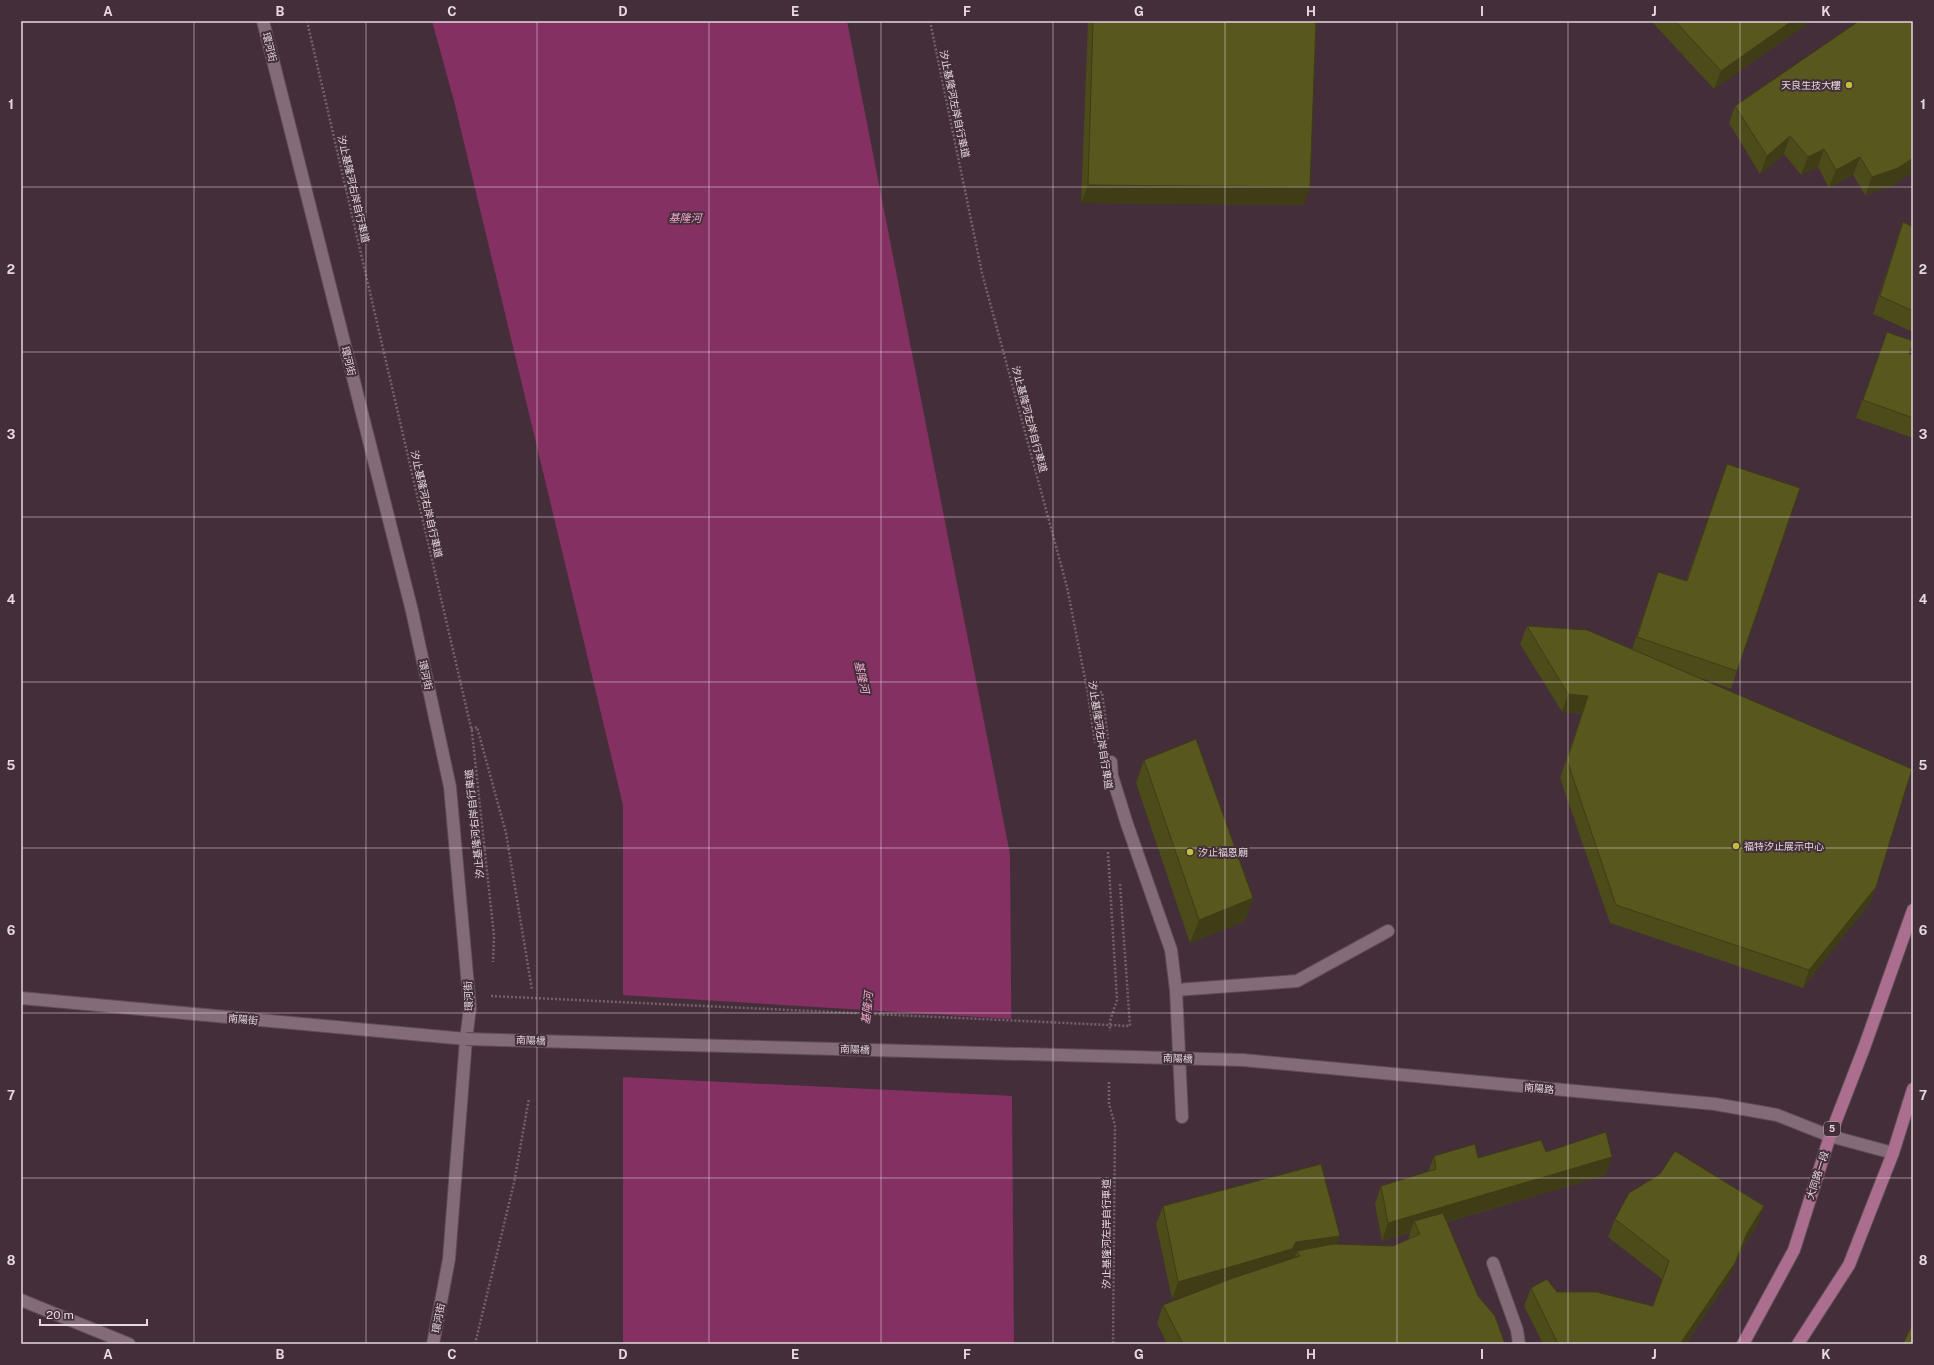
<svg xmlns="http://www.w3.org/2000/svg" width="1934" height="1365" font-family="'Public Sans','Noto Sans TC',sans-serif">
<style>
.water{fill:#853062}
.pier{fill:#432e39}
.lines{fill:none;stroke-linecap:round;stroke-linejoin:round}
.lane-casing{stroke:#5e4c55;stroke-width:14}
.street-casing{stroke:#5e4c55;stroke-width:14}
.secondary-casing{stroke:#5e4c55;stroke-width:14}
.primary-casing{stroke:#5e4c55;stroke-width:14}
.path{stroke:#74626b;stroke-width:2.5;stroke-dasharray:2 2;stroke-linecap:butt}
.lane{stroke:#836b77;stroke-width:12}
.street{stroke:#836b77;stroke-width:12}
.secondary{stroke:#836b77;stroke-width:12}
.primary{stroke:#ab6e8f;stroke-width:12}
.secondary-bridge-casing{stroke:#5e4c55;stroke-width:14;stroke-linecap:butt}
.path-bridge{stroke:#74626b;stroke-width:2.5;stroke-dasharray:2 2;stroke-linecap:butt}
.secondary-bridge{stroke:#836b77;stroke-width:12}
.wall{fill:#4c4b1a}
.shaded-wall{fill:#3e3d15}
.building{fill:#58571e;stroke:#3e3d15}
.grid{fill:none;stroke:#e5d8de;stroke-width:1;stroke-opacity:0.55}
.poi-dot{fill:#c1be40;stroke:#432e39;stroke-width:1.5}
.labels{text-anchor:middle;stroke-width:4;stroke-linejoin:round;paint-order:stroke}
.shield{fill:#432e39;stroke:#b4a5ac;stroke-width:1}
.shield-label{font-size:9px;font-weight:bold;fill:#e5d8de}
.street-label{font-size:10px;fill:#e5d8de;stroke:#432e39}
.poi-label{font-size:10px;fill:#e5d8de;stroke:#432e39;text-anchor:start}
.water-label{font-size:11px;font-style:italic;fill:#f3abd0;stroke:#432e39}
.neatline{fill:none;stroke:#e5d8de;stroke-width:1.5}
.grid-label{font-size:13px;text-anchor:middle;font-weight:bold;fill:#e5d8de}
</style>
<rect width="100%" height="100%" fill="#432e39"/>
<polygon class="water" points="432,21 847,21 1010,854 1014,1344 623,1344 623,805 454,101"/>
<polygon class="pier" points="621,995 1013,1019 1014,1096 621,1077"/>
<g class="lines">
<g class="lane-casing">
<g id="lane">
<polyline points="263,21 412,611 450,787 470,1008 466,1039 449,1259 433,1344"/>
<polyline points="1111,762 1112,776 1127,824 1171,950 1176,990 1182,1117"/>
<polyline points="1176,990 1297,981 1388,931"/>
<polyline points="1493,1263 1517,1330 1519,1344"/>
<polyline points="21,1300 129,1344"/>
</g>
</g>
<g class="street-casing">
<polyline id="street" points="1830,1136 1893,1153"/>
</g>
<g class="secondary-casing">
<g id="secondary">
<polyline points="21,998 466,1039"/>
<polyline points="1243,1060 1715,1104 1777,1115 1830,1136"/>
</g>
</g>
<g class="primary-casing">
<g id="primary">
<polyline points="1743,1344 1794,1250 1830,1136 1864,1048 1913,910"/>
<polyline points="1798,1344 1849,1265 1893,1153 1913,1089"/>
</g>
</g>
<g class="path">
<polyline points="307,21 472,732 494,936 493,962"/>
<polyline points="930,21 982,273 1067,587 1088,694 1095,743"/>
<polyline points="1088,694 1102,692 1108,739"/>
<polyline points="471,729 477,727 506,833 532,990"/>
<polyline points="1108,852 1117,1000 1110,1021 1110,1031"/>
<polyline points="1120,884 1130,1026"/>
<polyline points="1109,1082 1109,1104 1115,1125 1113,1344"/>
<polyline points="475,1344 514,1183 529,1098"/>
</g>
<use href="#lane" class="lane"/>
<use href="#street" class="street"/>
<use href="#secondary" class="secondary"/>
<use href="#primary" class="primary"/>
<g class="secondary-bridge-casing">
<polyline id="secondary-bridge" points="466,1039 1243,1060"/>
</g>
<polyline class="path-bridge" points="491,996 1130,1026"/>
<use href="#secondary-bridge" class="secondary-bridge"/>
</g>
<g class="wall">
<polygon points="1088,21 1316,21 1304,205 1081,203"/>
<polygon points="1654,21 1811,21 1714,89 1653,23"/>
<polygon points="1913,21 1913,172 1892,186 1865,195 1853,175 1829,188 1818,167 1801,175 1784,154 1760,174 1729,123 1735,106"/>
<polygon points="1903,222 1913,227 1913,332 1873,314 1897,240"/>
<polygon points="1887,332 1909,354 1913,355 1913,438 1856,418"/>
<polygon points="1727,464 1737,671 1731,689 1701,678 1876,887 1869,904 1803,988 1610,923 1560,778 1582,714 1562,712 1520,644 1527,626 1632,649 1658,572 1686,581"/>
<polygon points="1144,760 1253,898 1245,921 1190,943 1136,783"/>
<polygon points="1546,1152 1606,1175 1447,1222 1478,1296 1505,1344 1167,1344 1157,1323 1163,1305 1194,1293 1172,1299 1156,1224 1163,1206 1337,1244 1393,1246 1408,1240 1410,1233 1382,1241 1375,1204 1381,1186 1428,1172 1434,1156 1478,1158"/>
<polygon points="1615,1219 1758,1223 1741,1251 1728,1280 1686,1344 1543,1344 1524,1306 1531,1288 1653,1306 1662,1279 1608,1237"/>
</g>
<g class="shaded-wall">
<polygon points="1792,21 1811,21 1714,89 1721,71"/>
<polygon points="1790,136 1784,154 1760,174 1767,156"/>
<polygon points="1824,149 1818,167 1801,175 1808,157"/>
<polygon points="1860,157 1853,175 1829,188 1836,170"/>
<polygon points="1913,158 1913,172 1892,186 1865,195 1872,177"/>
<polygon points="1088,185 1310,187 1304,205 1081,203"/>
<polygon points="1568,694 1588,696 1582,714 1562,712"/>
<polygon points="1876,887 1869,904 1803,988 1809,970"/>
<polygon points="1253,898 1245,921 1190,943 1199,920"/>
<polygon points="1612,1157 1606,1175 1418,1230 1414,1221 1410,1233 1382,1241 1388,1223"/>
<polygon points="1764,1206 1758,1223 1741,1251 1728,1280 1686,1344 1680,1344"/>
<polygon points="1340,1236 1334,1254 1300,1256 1297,1251 1294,1260 1285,1267 1172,1299 1178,1282 1296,1242"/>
</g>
<g class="building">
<polygon points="1093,21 1316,21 1310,187 1088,185"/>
<polygon points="1675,21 1792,21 1721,71"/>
<polygon points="1859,21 1913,21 1913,158 1898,168 1872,177 1860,157 1836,170 1824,149 1808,157 1790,136 1767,156 1735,106"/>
<polygon points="1903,222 1913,227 1913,311 1880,296"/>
<polygon points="1887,332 1913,341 1913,343 1909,354 1913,355 1913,418 1863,400"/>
<polygon points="1727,464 1800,488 1737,671 1637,637 1658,572 1687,581"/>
<polygon points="1527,626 1587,630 1912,769 1876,887 1809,970 1616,905 1567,760 1588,696 1568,694"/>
<polygon points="1196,739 1253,898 1199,920 1144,760"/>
<polygon points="1606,1132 1612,1157 1388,1223 1381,1186 1436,1169 1434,1156 1475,1144 1478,1158 1541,1140 1546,1152"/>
<polygon points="1675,1151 1764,1206 1747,1233 1735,1263 1680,1344 1558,1344 1531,1288 1547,1279 1557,1292 1596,1292 1653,1306 1669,1261 1615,1219 1629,1193 1660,1174"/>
<polygon points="1321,1164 1340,1236 1296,1242 1292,1249 1178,1282 1163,1206"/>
<polygon points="1443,1213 1478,1296 1495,1316 1505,1344 1183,1344 1163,1305 1233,1278 1300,1256 1297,1251 1333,1244 1393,1246 1420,1234 1414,1221"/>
<polygon points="1913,1323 1913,1344 1903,1344"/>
</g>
<path class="grid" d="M194,21v1323M366,21v1323M537,21v1323M709,21v1323M881,21v1323M1053,21v1323M1225,21v1323M1397,21v1323M1568,21v1323M1740,21v1323M21,187h1892M21,352h1892M21,517h1892M21,682h1892M21,848h1892M21,1013h1892M21,1178h1892"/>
<g class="poi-dot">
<circle cx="1849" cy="85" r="4"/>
<circle cx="1736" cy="846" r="4"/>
<circle cx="1190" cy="852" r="4"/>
</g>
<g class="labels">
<rect class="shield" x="1824" y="1122" width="16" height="14" rx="3"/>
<g class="shield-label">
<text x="1832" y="1132">5</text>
</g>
<g class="street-label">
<text transform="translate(270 47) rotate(76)" y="4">環河街</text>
<text transform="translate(955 104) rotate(78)" y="4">汐止基隆河左岸自行車道</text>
<text transform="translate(354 189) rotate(77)" y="4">汐止基隆河右岸自行車道</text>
<text transform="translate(349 361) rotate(76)" y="4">環河街</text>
<text transform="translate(1030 419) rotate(75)" y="4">汐止基隆河左岸自行車道</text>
<text transform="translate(427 504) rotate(77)" y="4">汐止基隆河右岸自行車道</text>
<text transform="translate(426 675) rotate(78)" y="4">環河街</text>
<text transform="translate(1101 735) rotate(81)" y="4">汐止基隆河左岸自行車道</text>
<text transform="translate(474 824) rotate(-96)" y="4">汐止基隆河右岸自行車道</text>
<text transform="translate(468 996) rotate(-92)" y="4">環河街</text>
<text transform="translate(243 1019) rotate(5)" y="4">南陽街</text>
<text transform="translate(531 1040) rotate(2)" y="4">南陽橋</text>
<text transform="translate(855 1049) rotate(2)" y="4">南陽橋</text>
<text transform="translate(1178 1058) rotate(2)" y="4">南陽橋</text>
<text transform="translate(1539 1088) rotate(5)" y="4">南陽路</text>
<text transform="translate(1817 1175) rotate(-72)" y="4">大同路一段</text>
<text transform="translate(1106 1234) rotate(-90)" y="4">汐止基隆河左岸自行車道</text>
<text transform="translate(438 1318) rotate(-79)" y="4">環河街</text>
</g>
<g class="poi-label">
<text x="1841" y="89" text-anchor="end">天良生技大樓</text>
<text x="1744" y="850">福特汐止展示中心</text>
<text x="1198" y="856">汐止福恩廟</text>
</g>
<g class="water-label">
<text x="685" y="222">基隆河</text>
<text transform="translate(862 677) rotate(77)" y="4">基隆河</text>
<text transform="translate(867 1008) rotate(-84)" y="4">基隆河</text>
</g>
</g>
<rect width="1934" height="1365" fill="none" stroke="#432e39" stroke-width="44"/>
<path d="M40 1319v6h107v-6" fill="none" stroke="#e5d8de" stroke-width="2"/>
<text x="46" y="1319" font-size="12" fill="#e5d8de" stroke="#432e39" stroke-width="3" paint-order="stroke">20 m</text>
<rect x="22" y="22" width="1890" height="1321" class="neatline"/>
<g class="grid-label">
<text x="108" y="16">A</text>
<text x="280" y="16">B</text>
<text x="452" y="16">C</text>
<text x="623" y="16">D</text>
<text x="795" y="16">E</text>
<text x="967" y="16">F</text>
<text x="1139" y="16">G</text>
<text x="1311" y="16">H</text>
<text x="1482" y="16">I</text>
<text x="1654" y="16">J</text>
<text x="1826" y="16">K</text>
<text x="11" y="109">1</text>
<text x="1923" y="109">1</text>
<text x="11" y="274">2</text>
<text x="1923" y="274">2</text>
<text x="11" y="439">3</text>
<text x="1923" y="439">3</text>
<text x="11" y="604">4</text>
<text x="1923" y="604">4</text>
<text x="11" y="770">5</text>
<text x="1923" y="770">5</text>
<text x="11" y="935">6</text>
<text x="1923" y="935">6</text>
<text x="11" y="1100">7</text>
<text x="1923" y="1100">7</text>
<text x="11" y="1265">8</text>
<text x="1923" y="1265">8</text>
<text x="108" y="1359">A</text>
<text x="280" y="1359">B</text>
<text x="452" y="1359">C</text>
<text x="623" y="1359">D</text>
<text x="795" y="1359">E</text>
<text x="967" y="1359">F</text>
<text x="1139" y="1359">G</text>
<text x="1311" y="1359">H</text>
<text x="1482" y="1359">I</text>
<text x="1654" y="1359">J</text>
<text x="1826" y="1359">K</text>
</g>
</svg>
